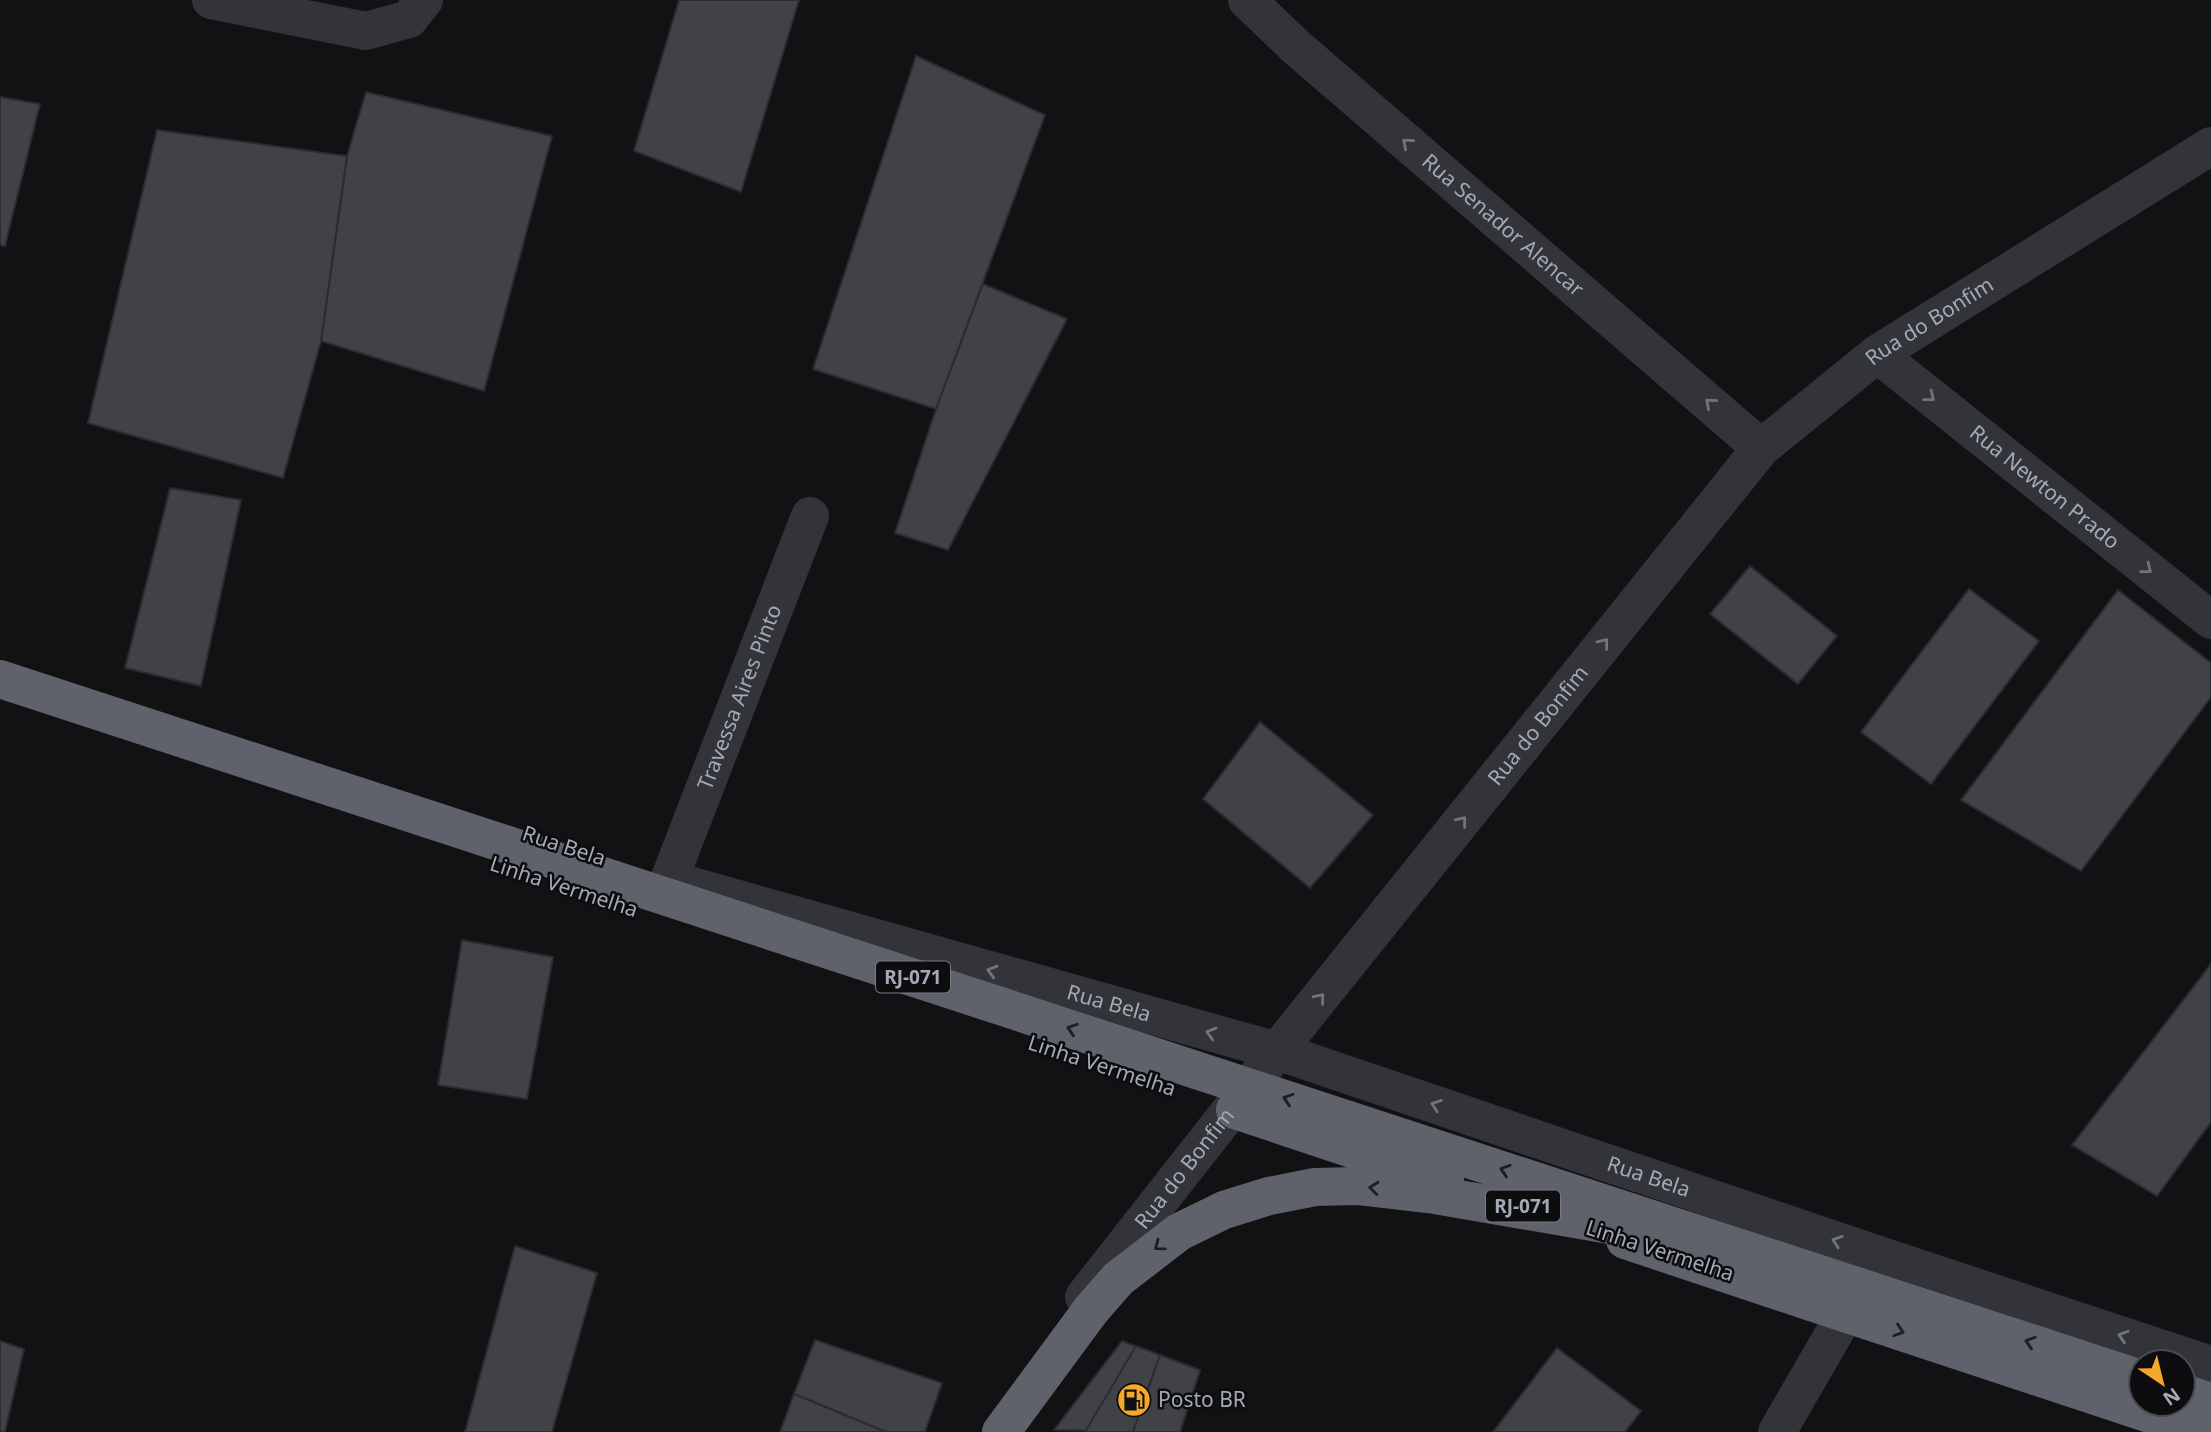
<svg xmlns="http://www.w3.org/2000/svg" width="2211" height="1432" font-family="'Noto Sans',sans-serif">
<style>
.building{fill:#414247;stroke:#2c2c30;stroke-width:2}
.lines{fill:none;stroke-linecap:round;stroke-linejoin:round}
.minor{stroke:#333439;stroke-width:38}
.highway{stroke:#5f626a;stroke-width:38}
.highway-bridge{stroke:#5f626a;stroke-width:38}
.oneway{stroke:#71747d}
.oneway2{stroke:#1d1e21}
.labels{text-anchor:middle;stroke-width:5;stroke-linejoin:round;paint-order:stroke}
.shield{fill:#0d0d0f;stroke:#767a83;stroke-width:2}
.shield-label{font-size:19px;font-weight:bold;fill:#a3a9b5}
.street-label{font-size:21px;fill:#a3a9b5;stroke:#0d0d0f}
.poi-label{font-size:21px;fill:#a3a9b5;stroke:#0d0d0f;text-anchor:start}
</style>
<rect width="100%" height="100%" fill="#121214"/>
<g class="building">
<polygon points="679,0 799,0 741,192 634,151"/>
<polygon points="916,56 1045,115 936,409 813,369"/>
<polygon points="366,92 552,136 484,391 321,341 347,156"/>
<polygon points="0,97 40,104 5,246 0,245"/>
<polygon points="157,130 347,156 321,341 283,478 88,423"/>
<polygon points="983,284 1067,319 948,550 895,533 936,409"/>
<polygon points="170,488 241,500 201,686 125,668"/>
<polygon points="1750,566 1837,636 1798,684 1710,614"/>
<polygon points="1969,589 2039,641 1931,784 1861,732"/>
<polygon points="2118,590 2211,663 2211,697 2081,871 1961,800"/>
<polygon points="1260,722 1373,815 1310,888 1203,799"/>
<polygon points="462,940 553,957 527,1099 438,1085"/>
<polygon points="2211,964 2211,1122 2157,1196 2072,1145"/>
<polygon points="515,1246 597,1273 552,1432 465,1432"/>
<polygon points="815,1340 942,1383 925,1432 886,1432 794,1394"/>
<polygon points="0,1341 24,1349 5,1432 0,1432"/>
<polygon points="1122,1341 1200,1370 1180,1432 1054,1430"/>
<polygon points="1136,1346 1160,1355 1133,1432 1085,1432"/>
<polygon points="1557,1348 1641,1411 1625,1432 1493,1432"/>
<polygon points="1160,1355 1200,1370 1180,1432 1133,1432"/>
<polygon points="794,1394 886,1432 780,1432"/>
</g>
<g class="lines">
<g class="minor">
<polyline points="211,0 366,31 409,19 424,0"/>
<path id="s1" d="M1247,0l48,46 466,402"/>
<path id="s2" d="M1877,354l334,266"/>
<path id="s3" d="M669,880l141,-364"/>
<path id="s4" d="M671,880l606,171 602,204 332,110"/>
<path id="s5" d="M1084,1297l193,-246 484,-603 116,-94 334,-208"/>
<polyline points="1777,1432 1862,1285"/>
</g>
<g class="highway">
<polyline points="1235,1110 1445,1180"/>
<polyline points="1625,1240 1811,1302"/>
<polyline points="2183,1393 2211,1402"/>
<polyline points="1001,1432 1091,1310 1118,1279 1179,1232 1224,1210 1269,1196 1315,1187 1357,1186 1435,1195 1627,1228 1657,1235"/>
</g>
<g class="highway-bridge">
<polyline points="0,679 2141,1379"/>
<polyline points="1811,1302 2204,1432"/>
</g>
</g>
<defs><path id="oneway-chevron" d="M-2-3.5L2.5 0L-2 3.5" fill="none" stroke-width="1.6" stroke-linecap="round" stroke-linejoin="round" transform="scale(1.75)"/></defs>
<g class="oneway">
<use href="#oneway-chevron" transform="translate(1407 143) rotate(-139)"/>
<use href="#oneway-chevron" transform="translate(1930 397) rotate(38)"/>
<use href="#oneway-chevron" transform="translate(1710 403) rotate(-139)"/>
<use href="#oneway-chevron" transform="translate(2147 569) rotate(38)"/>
<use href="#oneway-chevron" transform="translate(1604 643) rotate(-51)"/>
<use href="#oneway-chevron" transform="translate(1462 821) rotate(-51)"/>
<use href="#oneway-chevron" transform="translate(992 971) rotate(-164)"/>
<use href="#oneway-chevron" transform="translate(1320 998) rotate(-51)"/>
<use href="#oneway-chevron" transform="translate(1211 1033) rotate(-164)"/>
<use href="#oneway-chevron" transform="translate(1436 1105) rotate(-161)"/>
<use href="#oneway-chevron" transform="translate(1837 1241) rotate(-161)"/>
<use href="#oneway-chevron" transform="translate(2123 1336) rotate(-162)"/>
</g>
<g class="oneway2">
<use href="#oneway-chevron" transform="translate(1072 1029) rotate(-162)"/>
<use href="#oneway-chevron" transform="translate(1288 1099) rotate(-162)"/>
<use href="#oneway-chevron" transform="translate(1505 1170) rotate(-162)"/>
<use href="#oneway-chevron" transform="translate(1374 1188) rotate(-174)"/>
<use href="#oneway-chevron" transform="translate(1159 1246) rotate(143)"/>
<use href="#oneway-chevron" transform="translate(1899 1331) rotate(18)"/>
<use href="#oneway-chevron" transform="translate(2030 1342) rotate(-162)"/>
</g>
<defs>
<g id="fuel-disc" transform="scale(1.75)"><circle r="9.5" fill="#f5a729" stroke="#0d0d0f"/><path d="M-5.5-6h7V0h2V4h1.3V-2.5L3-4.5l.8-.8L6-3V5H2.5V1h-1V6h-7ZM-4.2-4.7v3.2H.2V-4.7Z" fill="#111"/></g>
</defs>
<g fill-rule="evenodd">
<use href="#fuel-disc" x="1134" y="1400"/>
</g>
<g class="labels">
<g class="shield">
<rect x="876" y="961.5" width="74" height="31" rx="5"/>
<rect x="1486" y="1190.5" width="74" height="31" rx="5"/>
</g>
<g class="shield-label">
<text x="913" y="984">RJ-071</text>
<text x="1523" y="1213">RJ-071</text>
</g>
<g class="street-label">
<text dy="7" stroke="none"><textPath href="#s1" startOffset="341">Rua Senador Alencar</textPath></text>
<text dy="7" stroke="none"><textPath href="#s5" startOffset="1297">Rua do Bonfim</textPath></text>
<text dy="7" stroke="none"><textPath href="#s2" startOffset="214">Rua Newton Prado</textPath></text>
<text dy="7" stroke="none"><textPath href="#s3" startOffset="196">Travessa Aires Pinto</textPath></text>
<text dy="7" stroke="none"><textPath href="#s5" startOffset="730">Rua do Bonfim</textPath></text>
<text transform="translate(564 846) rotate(18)" y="7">Rua Bela</text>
<text transform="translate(564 887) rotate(18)" y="7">Linha Vermelha</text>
<text dy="7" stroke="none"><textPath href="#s4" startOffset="455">Rua Bela</textPath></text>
<text transform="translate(1102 1066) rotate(18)" y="7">Linha Vermelha</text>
<text dy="7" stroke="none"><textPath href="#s5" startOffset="163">Rua do Bonfim</textPath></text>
<text dy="7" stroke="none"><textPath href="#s4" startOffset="1022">Rua Bela</textPath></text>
<text transform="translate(1660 1251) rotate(18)" y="7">Linha Vermelha</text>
</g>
<g class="poi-label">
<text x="1158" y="1407">Posto BR</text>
</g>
</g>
<g transform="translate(2162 1383) rotate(145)"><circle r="33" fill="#0d0d0f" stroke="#494b51" stroke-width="2"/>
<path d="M0-5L12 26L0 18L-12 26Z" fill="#f5a729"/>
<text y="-10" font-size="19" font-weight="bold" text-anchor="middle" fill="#a3a9b5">N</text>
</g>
</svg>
